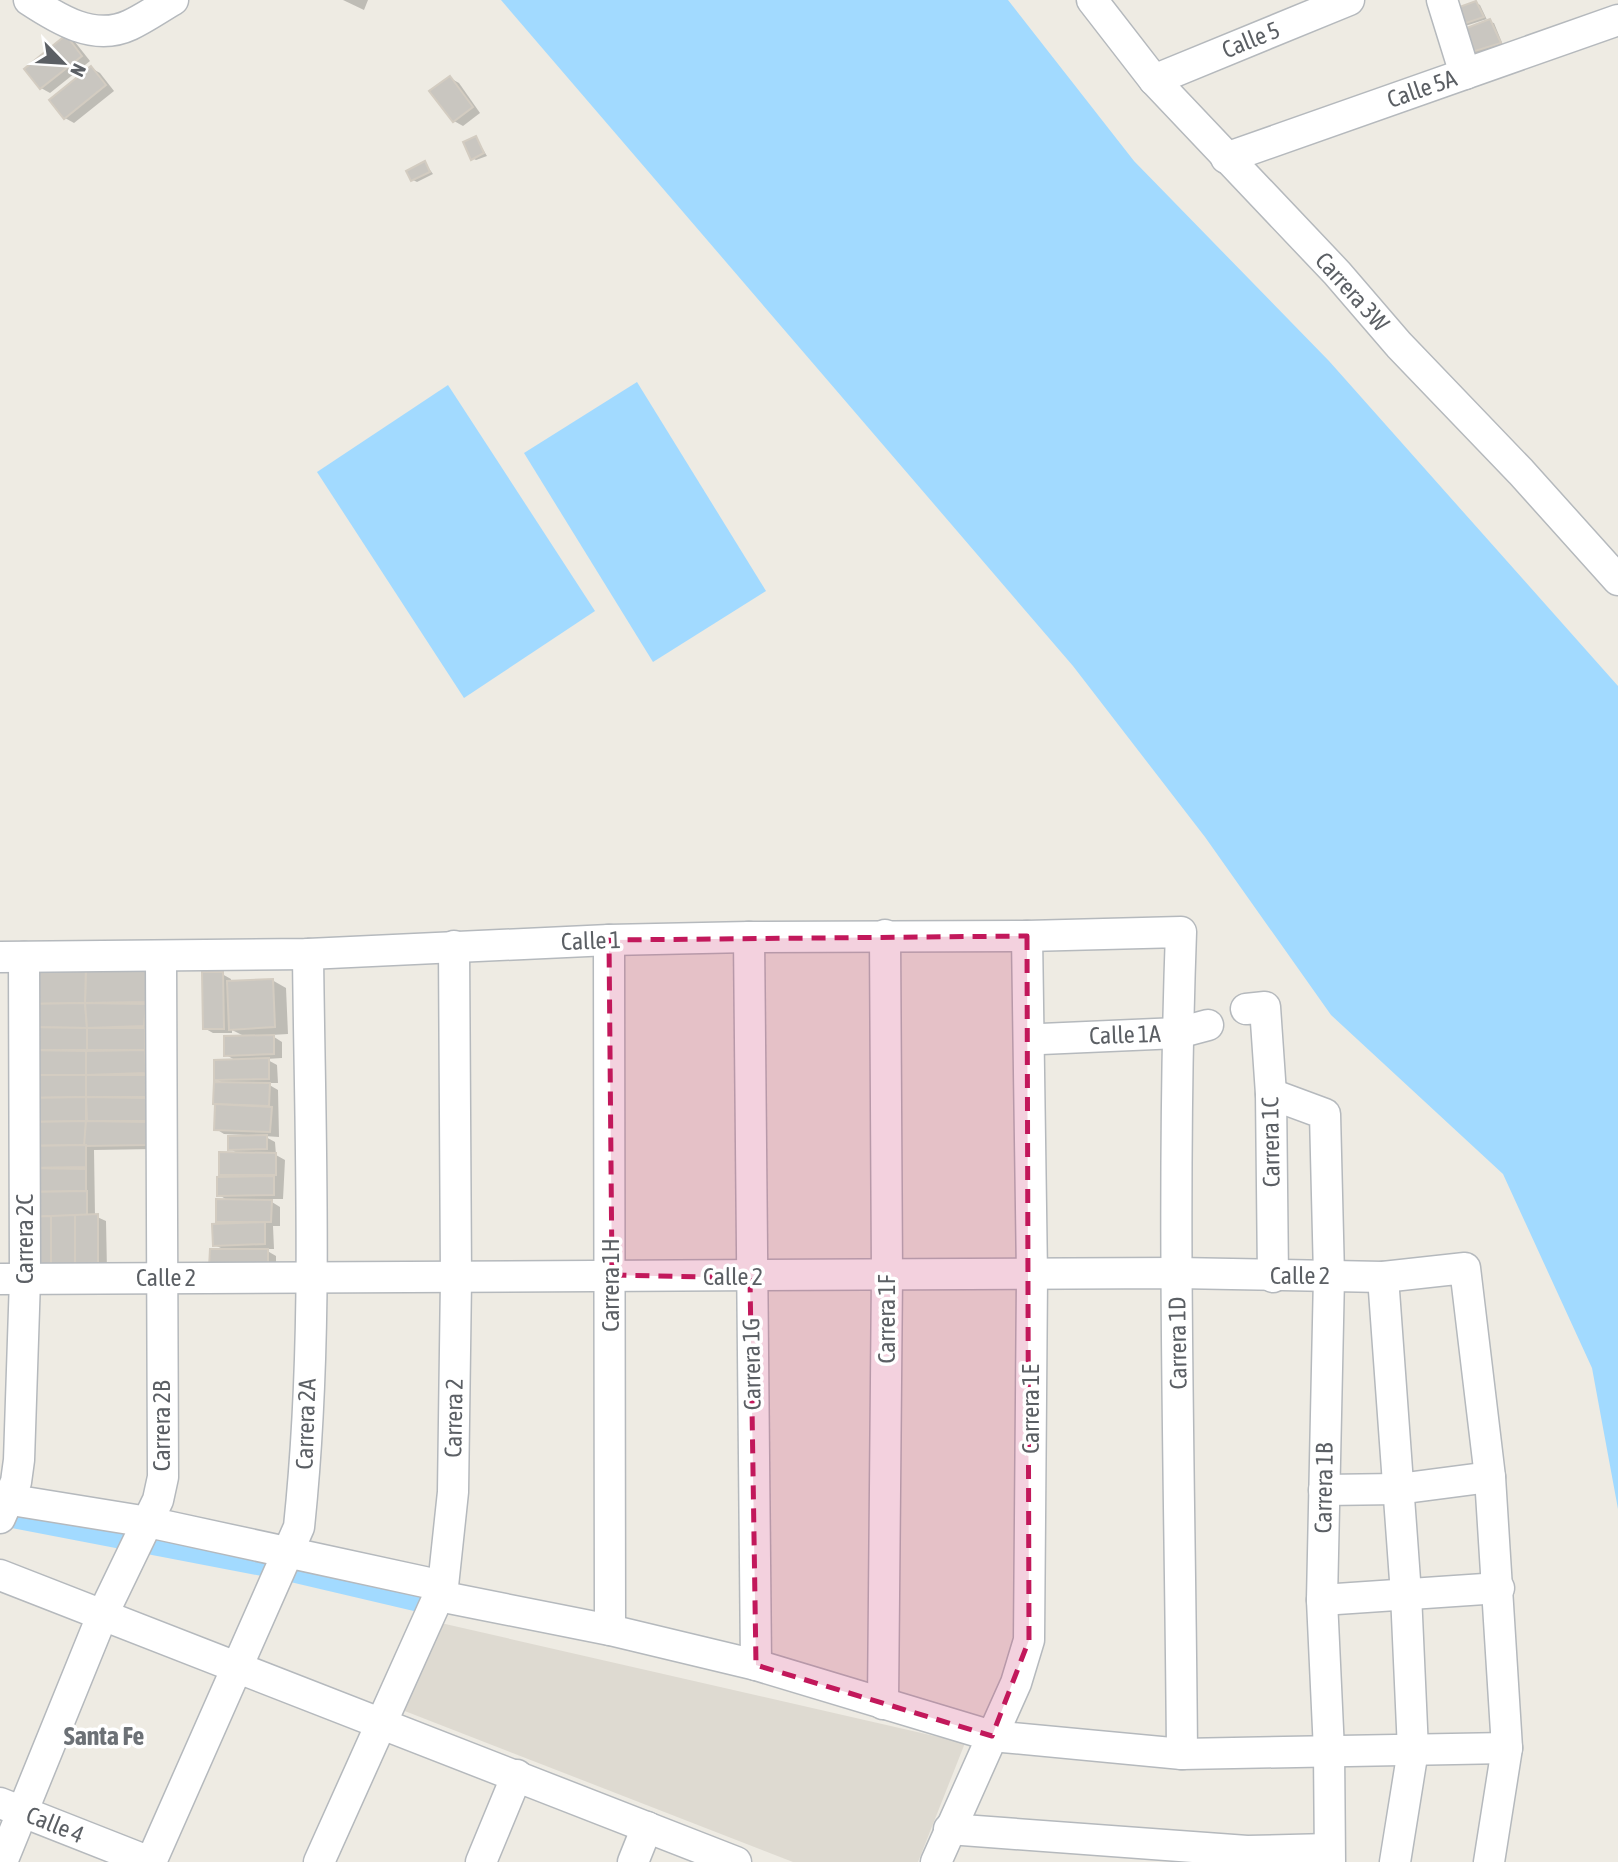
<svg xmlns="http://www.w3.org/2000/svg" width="1618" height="1862" font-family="'Asap Condensed',sans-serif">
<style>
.education{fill:#dedad1}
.water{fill:#a2daff}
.shadow{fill:#0003}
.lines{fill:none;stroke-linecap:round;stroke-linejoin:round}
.canal{stroke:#a2daff;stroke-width:21}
.building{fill:#c9c6c0;stroke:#d3ccc1;stroke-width:2}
.minor-casing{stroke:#b5b9bd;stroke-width:33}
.minor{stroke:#fff;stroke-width:30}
.marked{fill:#c2185b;fill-opacity:0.2;stroke:#c2185b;stroke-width:5;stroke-dasharray:14 9;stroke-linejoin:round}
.labels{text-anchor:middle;stroke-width:7;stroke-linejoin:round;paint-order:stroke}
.street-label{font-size:24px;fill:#5b5f64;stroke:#fff}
.neighbourhood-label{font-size:26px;font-weight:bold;fill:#6c7176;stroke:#fff}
</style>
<rect width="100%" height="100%" fill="#eeebe3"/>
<polygon class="education" points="432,1621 965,1743 918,1862 793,1862 397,1708"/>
<g class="water">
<polygon points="501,0 1008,0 1134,161 1329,361 1618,686 1618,1509 1592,1368 1503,1174 1331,1015 1205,837 1073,666"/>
<polygon points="637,382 766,591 653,662 524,453"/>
<polygon points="448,385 595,611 464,698 317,472"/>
</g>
<g class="shadow">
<polygon points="343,0 368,0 364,10"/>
<polygon points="1476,3 1480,5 1488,22 1494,23 1503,45 1470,55 1488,22 1487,19 1462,27"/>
<polygon points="66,37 75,42 90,61 50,93 41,88"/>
<polygon points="91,68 100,73 114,91 74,123 65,118"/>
<polygon points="450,78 459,83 480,113 463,126 454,121"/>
<polygon points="476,138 487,156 476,160 472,158"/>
<polygon points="425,163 433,174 417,182 413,180"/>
<polygon points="148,964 153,1030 146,1031 154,1035 154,1149 94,1150 95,1216 106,1221 107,1271 37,1273 26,966"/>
<polygon points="222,974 231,979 231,982 272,980 286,988 288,1034 271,1035 282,1042 282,1058 266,1059 277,1065 278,1083 266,1083 278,1090 279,1137 264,1136 275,1142 276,1155 285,1160 283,1199 267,1199 280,1207 280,1226 273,1226 274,1249 264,1249 276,1256 276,1272 214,1245 224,1225 217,1221 229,1201 219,1195 229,1178 220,1174 239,1154 230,1149 247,1138 247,1135 224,1134 216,1129 215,1084 225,1084 216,1079 237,1061 226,1055 246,1037 232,1030 232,1033 213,1033 204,1028"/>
</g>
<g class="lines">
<polyline class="canal" points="0,1515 281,1569 430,1604"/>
</g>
<g class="building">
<polygon points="1476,1 1484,17 1457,26 1451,10"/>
<polygon points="1490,19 1501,43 1465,54 1456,32"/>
<polygon points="66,35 82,56 40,89 24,69"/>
<polygon points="91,66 106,85 64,119 49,100"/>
<polygon points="450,76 473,107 453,122 429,91"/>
<polygon points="476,136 484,153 471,160 463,142"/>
<polygon points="425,161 430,172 411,181 406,171"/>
<polygon points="149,963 148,1002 85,1003 86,964"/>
<polygon points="24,964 86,964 85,1003 24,1004"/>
<polygon points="202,972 223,972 224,1029 203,1029"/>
<polygon points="273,979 275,1027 229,1030 227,981"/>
<polygon points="85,1003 87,1028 25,1027 24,1004"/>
<polygon points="85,1003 146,1004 144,1026 87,1028"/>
<polygon points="25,1027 87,1028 87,1050 27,1050"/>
<rect x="87" y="1028" width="58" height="22"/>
<polygon points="274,1035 274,1054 224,1056 224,1036"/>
<polygon points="27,1050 86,1051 86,1075 25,1075"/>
<polygon points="145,1050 146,1073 86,1075 86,1051"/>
<polygon points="269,1058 269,1079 214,1080 214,1060"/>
<polygon points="25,1075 86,1075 86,1097 25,1098"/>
<rect x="86" y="1075" width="60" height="22"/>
<polygon points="214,1082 270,1083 269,1106 213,1104"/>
<polygon points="86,1097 147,1098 147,1121 87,1121"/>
<polygon points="86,1097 86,1121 27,1122 25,1098"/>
<polygon points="215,1104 272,1107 270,1132 214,1130"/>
<polygon points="86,1121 85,1145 25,1146 27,1122"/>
<polygon points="86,1121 147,1122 146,1145 84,1146"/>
<polygon points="267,1135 267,1149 228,1150 228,1136"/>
<polygon points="86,1145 86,1167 25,1168 25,1146"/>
<polygon points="219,1152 276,1153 276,1175 219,1175"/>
<polygon points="25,1168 86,1169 86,1191 26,1192"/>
<polygon points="274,1176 274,1195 217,1196 217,1177"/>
<polygon points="87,1191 87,1215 26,1217 26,1192"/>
<polygon points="216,1199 272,1200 271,1222 216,1222"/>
<polygon points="98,1214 98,1267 75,1268 75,1215"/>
<polygon points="75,1215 75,1268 51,1268 51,1216"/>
<polygon points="51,1216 51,1268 26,1269 26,1217"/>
<polygon points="265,1222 265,1244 213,1246 212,1224"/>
<polygon points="210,1249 268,1249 268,1268 209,1268"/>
</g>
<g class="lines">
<g class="minor-casing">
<g id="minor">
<path d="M29,0c29,19 65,42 101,25 15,-7 29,-17 43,-25"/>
<polyline points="1092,0 1154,80 1337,273 1399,345 1521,472 1618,580"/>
<polyline points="1442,0 1465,74"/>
<polyline points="1154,80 1349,0"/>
<polyline points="1226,158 1618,20"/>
<polyline points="749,937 756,1665"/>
<polyline points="609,940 610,1630"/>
<path d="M0,957l308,-3 301,-14 140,-3 278,-1 154,-4c-10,273 -1,548 1,822"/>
<polyline points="1246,1009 1265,1007 1271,1094 1273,1277"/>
<polyline points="1041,1039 1178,1033 1208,1025"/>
<polyline points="1271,1094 1325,1114 1329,1276 1322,1600 1329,1751 1330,1862"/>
<polyline points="1383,1277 1406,1594 1413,1750 1395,1862"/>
<polyline points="0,1279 1178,1273 1383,1277 1465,1268 1490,1477 1507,1748 1489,1862"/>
<polyline points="1324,1490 1398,1489 1490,1477"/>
<polyline points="0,1498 148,1522 443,1586"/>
<polyline points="0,1518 16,1482 19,1460 25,1279 24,957"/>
<polyline points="0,1575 736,1862"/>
<polyline points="439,1596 610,1630 756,1665 992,1736 1182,1754 1507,1748"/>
<polyline points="1322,1600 1499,1588"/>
<polyline points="883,1704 887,1274 885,935"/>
<polyline points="0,1803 150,1862"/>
<polyline points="949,1829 1247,1851 1329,1849"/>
<polyline points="2,1862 102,1616 158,1500 163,1477 161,957"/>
<path d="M151,1862l148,-335c20,-190 11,-382 9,-573"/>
<polyline points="319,1862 443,1586 453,1492 456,1279 454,946"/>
<polyline points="481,1862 517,1775"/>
<polyline points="633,1862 647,1827"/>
<polyline points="936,1862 1016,1683 1029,1640 1032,1276 1027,936"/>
</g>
</g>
<use href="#minor" class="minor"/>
</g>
<path class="marked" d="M1027,936l2,704 -37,96 -236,-71 -6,-387 -138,-3 -3,-335z"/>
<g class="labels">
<g class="street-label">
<text transform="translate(1251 40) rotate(-22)" y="8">Calle 5</text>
<text transform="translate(1422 89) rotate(-19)" y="8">Calle 5A</text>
<text transform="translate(1352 292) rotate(48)" y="8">Carrera 3W</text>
<text transform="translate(591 941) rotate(-2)" y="8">Calle 1</text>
<text transform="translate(1125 1035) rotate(-2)" y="8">Calle 1A</text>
<text transform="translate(1271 1142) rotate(-91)" y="8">Carrera 1C</text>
<text transform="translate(25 1239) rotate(-90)" y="8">Carrera 2C</text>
<text x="1300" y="1284">Calle 2</text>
<text x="733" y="1285">Calle 2</text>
<text x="166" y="1286">Calle 2</text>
<text transform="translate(611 1285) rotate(-90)" y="8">Carrera 1H</text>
<text transform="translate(887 1319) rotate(-90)" y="8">Carrera 1F</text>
<text transform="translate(1178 1343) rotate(-91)" y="8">Carrera 1D</text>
<text transform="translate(752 1364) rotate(-91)" y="8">Carrera 1G</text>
<text transform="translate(1031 1409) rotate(-90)" y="8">Carrera 1E</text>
<text transform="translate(454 1418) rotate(-89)" y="8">Carrera 2</text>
<text transform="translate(306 1424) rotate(-88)" y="8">Carrera 2A</text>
<text transform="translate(162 1426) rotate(-90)" y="8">Carrera 2B</text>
<text transform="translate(1324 1488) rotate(-89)" y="8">Carrera 1B</text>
<text transform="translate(55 1825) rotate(22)" y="8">Calle 4</text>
</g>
<g class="neighbourhood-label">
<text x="104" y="1745">Santa Fe</text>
</g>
</g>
<g transform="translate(63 63) rotate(115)" stroke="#ffffff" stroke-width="5" paint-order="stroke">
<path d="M0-5L12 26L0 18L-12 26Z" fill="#5b5f64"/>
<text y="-10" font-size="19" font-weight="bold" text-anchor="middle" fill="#5b5f64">N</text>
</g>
</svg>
